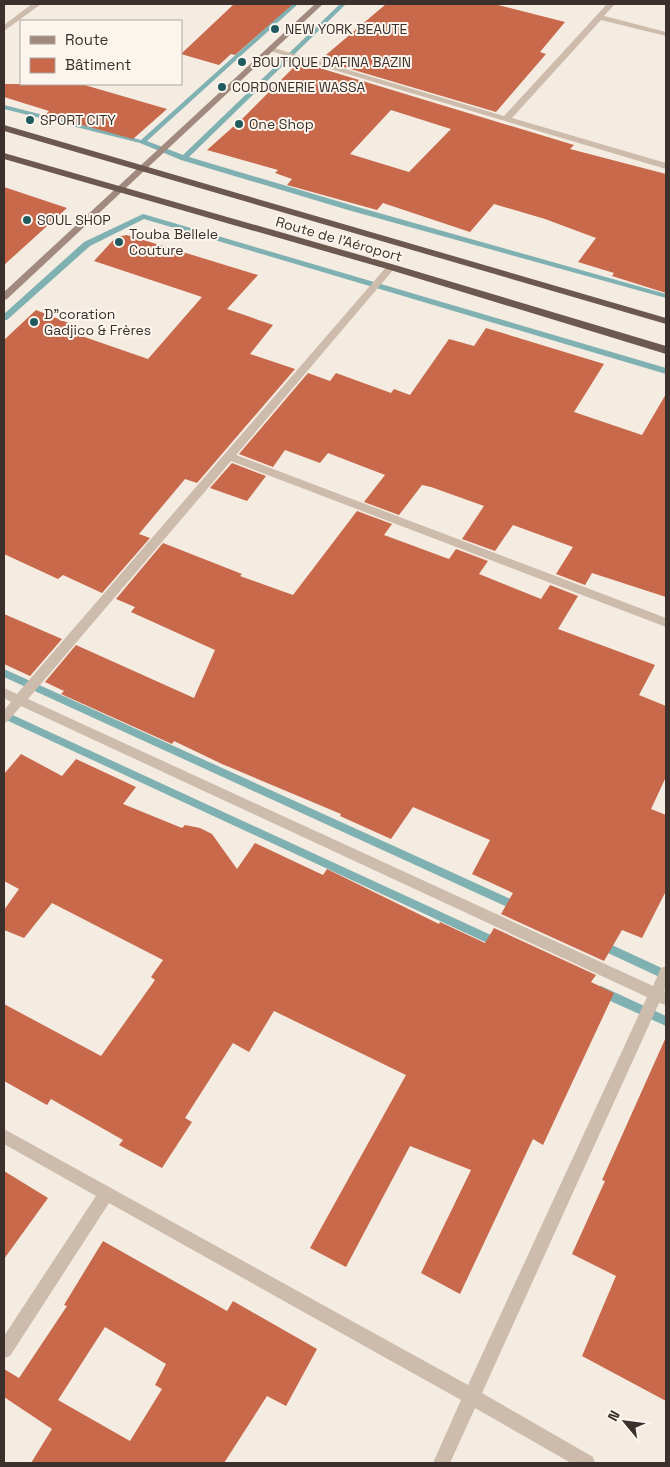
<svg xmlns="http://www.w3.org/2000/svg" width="670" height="1467" font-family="'Space Grotesk',sans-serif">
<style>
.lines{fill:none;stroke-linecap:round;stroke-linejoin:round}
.stream{fill:#7fb0b2;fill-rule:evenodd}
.building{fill:#c8694b;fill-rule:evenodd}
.minor{fill:#cdbbac;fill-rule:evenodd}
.secondary{fill:#a18a7d;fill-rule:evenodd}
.trunk{fill:#6c584f;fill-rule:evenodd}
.poi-dot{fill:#1f5a5e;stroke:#fbf5ee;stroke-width:2}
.labels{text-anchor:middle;stroke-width:4;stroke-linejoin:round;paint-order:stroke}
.far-poi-label{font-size:14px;fill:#3b302b;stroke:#fbf5ee;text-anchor:start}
.far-street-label{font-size:14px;fill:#3b302b;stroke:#fbf5ee}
</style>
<rect width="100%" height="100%" fill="#f4ebe1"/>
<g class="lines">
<g class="stream">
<polygon points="292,4 298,4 147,141 183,155 340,4 346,4 189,157 354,206 666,294 666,298 348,210 181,160 140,143 4,109 4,105 141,140"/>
<polygon points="143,214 666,368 666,374 144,219 90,246 7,320 4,320 4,314 84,242"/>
<polygon points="4,669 524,905 525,908 524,911 520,913 516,911 4,677"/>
<polygon points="4,711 504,941 506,944 504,947 500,949 496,947 4,719"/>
<polygon points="599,939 666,970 666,980 595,947 593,944 595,941"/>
<polygon points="601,986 666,1016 666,1026 597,995 595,991 597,987"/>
</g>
</g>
<g class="building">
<polygon points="234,4 293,4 235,55 231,54 219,65 181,54"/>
<polygon points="386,4 494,4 565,22 540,52 546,54 496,112 320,60"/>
<path d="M296,65l13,4 4,-3 261,79 -4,4 96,25v119l-54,-17 2,-3 -36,-11 18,-24 -51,-19 -51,-15 -24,28 -87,-29 -6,7 -90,-25 5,-6 -17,-6 3,-3 -71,-20 36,-32zM391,110l60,19 -42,43 -59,-18z"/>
<polygon points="4,84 81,84 167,109 133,139 71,122 46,114 49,111 4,97"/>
<polygon points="4,187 67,208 4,265"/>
<polygon points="127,235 258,275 227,309 273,325 250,354 295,369 197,483 185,479 139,534 150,538 102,593 63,575 58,579 4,554 4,340 36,310 76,326 70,332 148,359 202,297 94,261 116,237"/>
<polygon points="486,328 604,364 574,412 642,435 666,394 666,597 592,573 585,585 556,574 573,547 513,525 495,551 462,539 484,506 431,487 422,485 399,515 364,502 385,475 328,453 320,463 285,450 273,467 239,454 308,373 330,381 336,373 391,393 394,389 410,395 449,339 474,346"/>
<polygon points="232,463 266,476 247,501 210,488"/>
<polygon points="357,511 392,524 384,535 449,559 456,549 488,561 479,574 541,599 550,585 578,596 558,629 655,665 639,695 666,706 666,777 651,809 666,815 666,891 642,938 622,930 604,961 501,914 513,893 472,874 490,840 413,807 391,839 340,816 341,814 222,764 174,741 172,744 61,694 64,691 45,682 76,645 194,698 215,650 131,612 135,607 116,599 163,543 242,574 240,576 293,595"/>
<polygon points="4,614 62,639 30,676 4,664"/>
<polygon points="21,754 62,776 76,759 136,787 123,804 182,828 185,825 200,828 212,834 237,869 255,843 323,875 327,869 439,924 440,922 485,943 494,928 596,975 591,982 614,993 543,1145 533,1139 460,1294 421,1273 471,1170 410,1146 346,1267 310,1248 406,1075 274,1011 249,1052 233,1043 185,1118 192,1122 162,1168 119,1145 123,1140 51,1099 47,1105 4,1081 4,1004 101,1056 155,980 151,977 163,960 52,903 24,938 4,930 4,910 19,889 4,881 4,774"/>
<polygon points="666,1037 666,1401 582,1356 616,1276 572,1254 605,1181 602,1180"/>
<polygon points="4,1171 48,1198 4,1259"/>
<path d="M103,1241l124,70 6,-10 84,48 -31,57 -19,-10 -43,67h-193l21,-34 -48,-32v-28l15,9 48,-72 -3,-1zM105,1327l61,37 -11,21 7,4 -32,52 -72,-41z"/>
</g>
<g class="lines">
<g class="minor">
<polygon points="32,4 41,4 4,31 4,25"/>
<polygon points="607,4 615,4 604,16 666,32 666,36 601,20 512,118 666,163 666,169 267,50 274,48 504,116"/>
<polygon points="391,264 396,267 394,269 236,455 666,618 666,627 231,461 28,699 653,986 661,968 666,966 666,987 664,991 666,992 666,1005 659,1003 482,1393 593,1457 595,1463 571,1463 475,1408 450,1463 433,1463 461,1400 109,1203 10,1356 4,1358 4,1336 96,1196 4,1144 4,1129 468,1385 647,997 21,706 8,721 4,723 4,710 11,702 4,698 4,688 17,694 388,265"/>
</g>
<polygon class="secondary" points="315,4 323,4 7,299 4,300 4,292"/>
<g class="trunk">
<polygon points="4,125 666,318 666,324 4,131"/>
<polygon points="4,153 395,265 666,346 666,354 387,269 4,159"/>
</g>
</g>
<g class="poi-dot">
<circle cx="275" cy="29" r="5"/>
<circle cx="242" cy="62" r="5"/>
<circle cx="222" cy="87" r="5"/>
<circle cx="30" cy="120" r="5"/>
<circle cx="239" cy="124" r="5"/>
<circle cx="27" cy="220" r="5"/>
<circle cx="119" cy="242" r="5"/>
<circle cx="34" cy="322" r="5"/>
</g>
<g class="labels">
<g class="far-poi-label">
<text x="285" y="34">NEW YORK BEAUTE</text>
<text x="252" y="67">BOUTIQUE DAFINA BAZIN</text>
<text x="232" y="92">CORDONERIE WASSA</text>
<text x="40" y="125">SPORT CITY</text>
<text x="249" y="129">One Shop</text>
<text x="37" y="225">SOUL SHOP</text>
<text x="129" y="239">Touba Bellele<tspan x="129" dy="16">Couture</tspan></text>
<text x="44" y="319">D"coration<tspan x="44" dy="16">Gadjico &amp; Frères</tspan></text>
</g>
<g class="far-street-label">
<text transform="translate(339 239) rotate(16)" y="5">Route de l'Aéroport</text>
</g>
</g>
<rect width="670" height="1467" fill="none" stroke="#3b302b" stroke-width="10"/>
<rect x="20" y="20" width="162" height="65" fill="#fbf5ee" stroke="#aea6a0"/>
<rect x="30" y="36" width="25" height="8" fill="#a18a7d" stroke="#aea6a0"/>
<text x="65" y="45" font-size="15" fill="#3b302b">Route</text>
<rect x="30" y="58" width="25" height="15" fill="#c8694b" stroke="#aea6a0"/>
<text x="65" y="70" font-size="15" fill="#3b302b">Bâtiment</text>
<g transform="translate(625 1422) rotate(299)" stroke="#fbf5ee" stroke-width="4" paint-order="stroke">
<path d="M0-4L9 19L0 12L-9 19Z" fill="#3b302b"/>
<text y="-8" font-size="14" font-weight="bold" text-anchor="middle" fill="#3b302b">N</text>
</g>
</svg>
